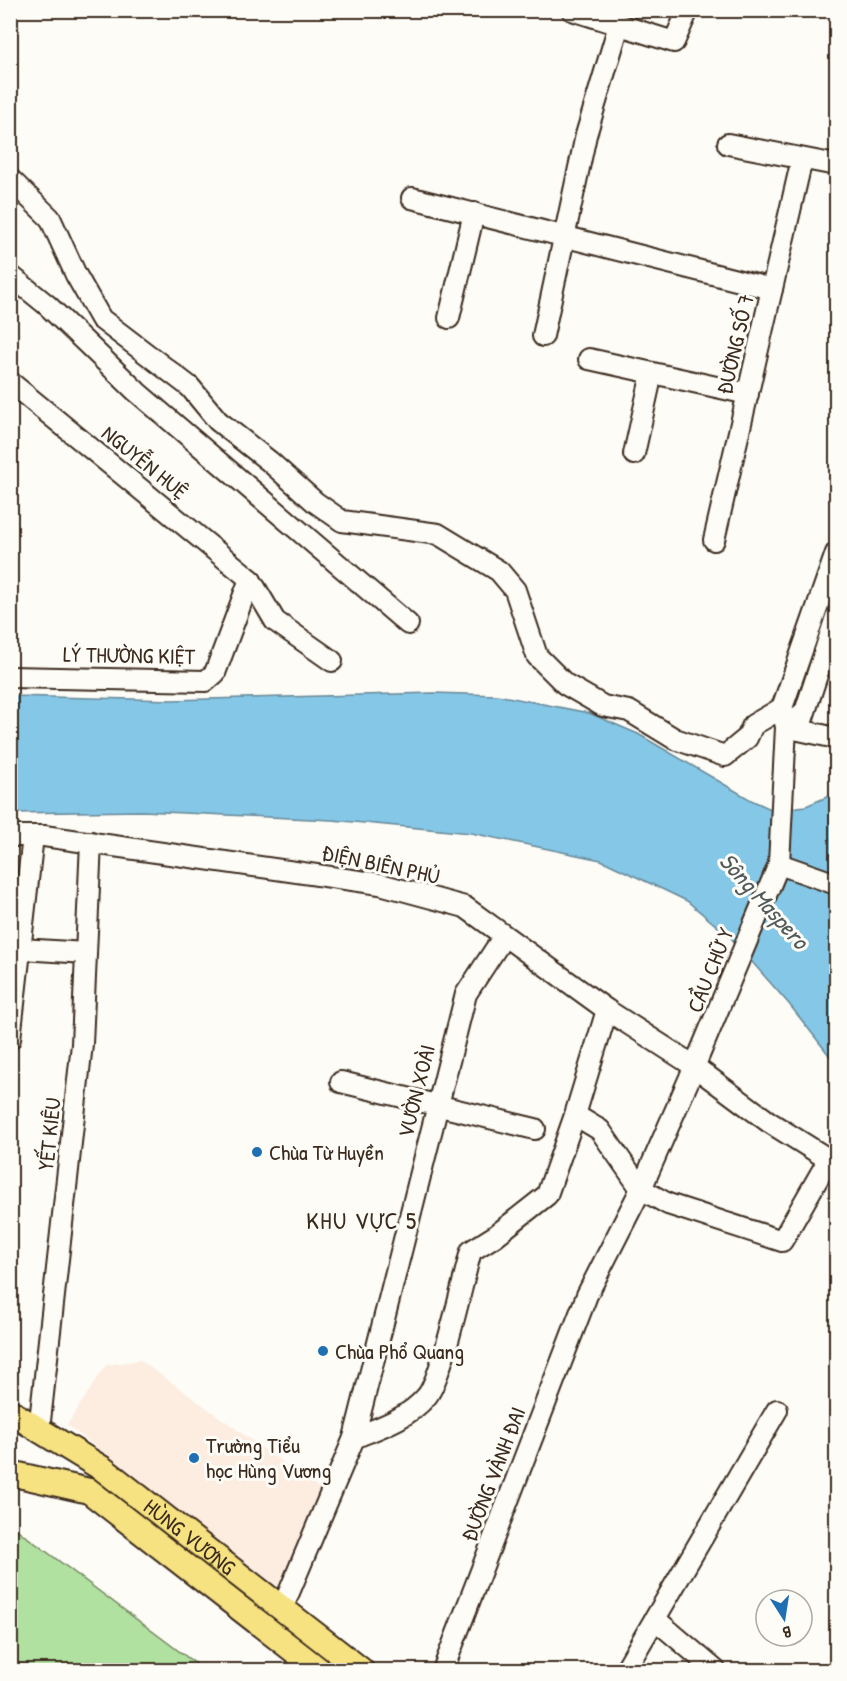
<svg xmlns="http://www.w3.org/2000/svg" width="847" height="1681" font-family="'Patrick Hand',sans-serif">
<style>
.built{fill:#fcede0}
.green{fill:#b0e1a1;stroke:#768660;stroke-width:1.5}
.water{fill:#85c7e6;stroke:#678896;stroke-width:1.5}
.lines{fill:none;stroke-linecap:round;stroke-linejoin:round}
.minor-casing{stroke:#3b2a1e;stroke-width:24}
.major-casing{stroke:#3b2a1e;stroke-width:28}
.minor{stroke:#fdfcf7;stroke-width:20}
.major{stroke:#f6e281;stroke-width:24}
.poi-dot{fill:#1f6fb2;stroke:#fdfcf7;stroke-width:2}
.labels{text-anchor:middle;stroke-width:6;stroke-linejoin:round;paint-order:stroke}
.street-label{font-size:22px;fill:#3b2a1e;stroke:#fdfcf7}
.poi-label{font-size:22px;fill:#3b2a1e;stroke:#fdfcf7;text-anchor:start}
.water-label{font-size:24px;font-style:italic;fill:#51595a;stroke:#fdfcf7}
.neighbourhood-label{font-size:24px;letter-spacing:1.5px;fill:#3b2a1e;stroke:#fdfcf7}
</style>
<rect width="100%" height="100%" fill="#fdfcf7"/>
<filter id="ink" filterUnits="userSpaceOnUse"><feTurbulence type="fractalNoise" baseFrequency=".0167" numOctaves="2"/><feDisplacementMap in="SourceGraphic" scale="12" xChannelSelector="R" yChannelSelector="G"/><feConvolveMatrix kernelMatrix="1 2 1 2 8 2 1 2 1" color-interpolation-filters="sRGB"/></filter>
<g filter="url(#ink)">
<polygon class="built" points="140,1360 324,1492 282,1590 67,1425 106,1365"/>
<polygon class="green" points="10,1525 11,1525 204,1670 11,1670"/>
<polygon class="water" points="434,693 497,695 589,713 638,734 751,800 773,810 806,806 836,793 836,1064 789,1004 731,938 687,901 601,860 471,833 332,820 142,811 11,813 11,696 172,700"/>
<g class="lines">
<g class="minor-casing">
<g id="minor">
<polyline points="572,10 674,42 688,10"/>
<polyline points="728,144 836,165"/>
<polyline points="10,179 50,218 76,275 101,319 190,387 218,421 269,461 315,502 342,521 438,534 499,571 515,590 537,656 565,684 603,706 629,711 675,739 725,756 747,738 753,725 782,708"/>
<polyline points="412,198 772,289"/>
<polyline points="10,275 47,305 137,392 408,624"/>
<polyline points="449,318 474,213"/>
<polyline points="543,336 586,135 619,25"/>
<polyline points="589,359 748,394"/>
<polyline points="10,382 250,579 275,621 332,661"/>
<polyline points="634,454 652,373"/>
<polyline points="714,540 802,159"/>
<polyline points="836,617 799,730 836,738"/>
<polyline points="10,677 206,681 215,673 250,579"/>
<polyline points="803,713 786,727 782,708 836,553"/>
<polyline points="10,836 44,836 380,884 465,907 607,1010 694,1066"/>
<polyline points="779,864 836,884"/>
<polyline points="21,949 86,953"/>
<polyline points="10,1039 33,836"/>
<polyline points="695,1065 779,864 786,727"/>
<polyline points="695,1067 769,1122 836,1164"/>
<polyline points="341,1082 535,1129"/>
<polyline points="575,1115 600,1130 641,1189 668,1204 782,1241 829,1159"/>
<polyline points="39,1430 82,1044 91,842"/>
<path d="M354,1438c26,-11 53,-19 72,-41 16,-17 37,-118 45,-146l24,-15 52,-41 28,-80 32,-105"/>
<polyline points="282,1609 354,1438 466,994 504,936"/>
<polyline points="656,1620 715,1670"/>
<polyline points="443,1670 587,1295 641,1189 694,1068"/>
<polyline points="625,1670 777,1410"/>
</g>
</g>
<g class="major-casing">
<g id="major">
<path id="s1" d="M10,1412l93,57 258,201"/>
<polyline points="10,1473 89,1491 319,1670"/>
</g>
</g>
<use href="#minor" class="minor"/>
<use href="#major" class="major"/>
</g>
</g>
<g class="poi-dot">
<circle cx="257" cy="1152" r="6"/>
<circle cx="323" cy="1351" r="6"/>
<circle cx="194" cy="1458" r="6"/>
</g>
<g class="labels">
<g class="street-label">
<text transform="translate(735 344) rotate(-77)" y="8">ĐƯỜNG SỐ 7</text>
<text transform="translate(145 462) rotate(39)" y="8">NGUYỄN HUỆ</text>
<text transform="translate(129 655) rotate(1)" y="8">LÝ THƯỜNG KIỆT</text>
<text transform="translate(381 864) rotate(12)" y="8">ĐIỆN BIÊN PHỦ</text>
<text transform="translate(710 970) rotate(-68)" y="8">CẦU CHỮ Y</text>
<text transform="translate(416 1091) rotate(-76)" y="8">VƯỜN XOÀI</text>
<text transform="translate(49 1134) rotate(-84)" y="8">YẾT KIÊU</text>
<text transform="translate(493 1474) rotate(-69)" y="8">ĐƯỜNG VÀNH ĐAI</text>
<text dy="8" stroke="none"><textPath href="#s1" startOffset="219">HÙNG VƯƠNG</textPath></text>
</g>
<g class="poi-label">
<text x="269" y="1160">Chùa Từ Huyền</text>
<text x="335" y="1359">Chùa Phổ Quang</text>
<text x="206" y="1453">Trường Tiểu<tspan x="206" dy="25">học Hùng Vương</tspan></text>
</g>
<g class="water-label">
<text transform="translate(764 901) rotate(48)" y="8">Sông Maspero</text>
</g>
<g class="neighbourhood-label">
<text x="362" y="1229">KHU VỰC 5</text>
</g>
</g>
<rect width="847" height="1681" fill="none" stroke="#fdfcf7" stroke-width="36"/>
<rect x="18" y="18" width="811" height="1645" fill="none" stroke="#3b2a1e" stroke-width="2" filter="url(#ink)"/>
<g transform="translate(784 1618) rotate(168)"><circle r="28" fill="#fdfcf7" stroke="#afa8a0" stroke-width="1.5"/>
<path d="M0-4.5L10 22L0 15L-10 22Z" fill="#1f6fb2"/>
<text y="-9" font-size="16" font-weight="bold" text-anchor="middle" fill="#3b2a1e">B</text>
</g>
</svg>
